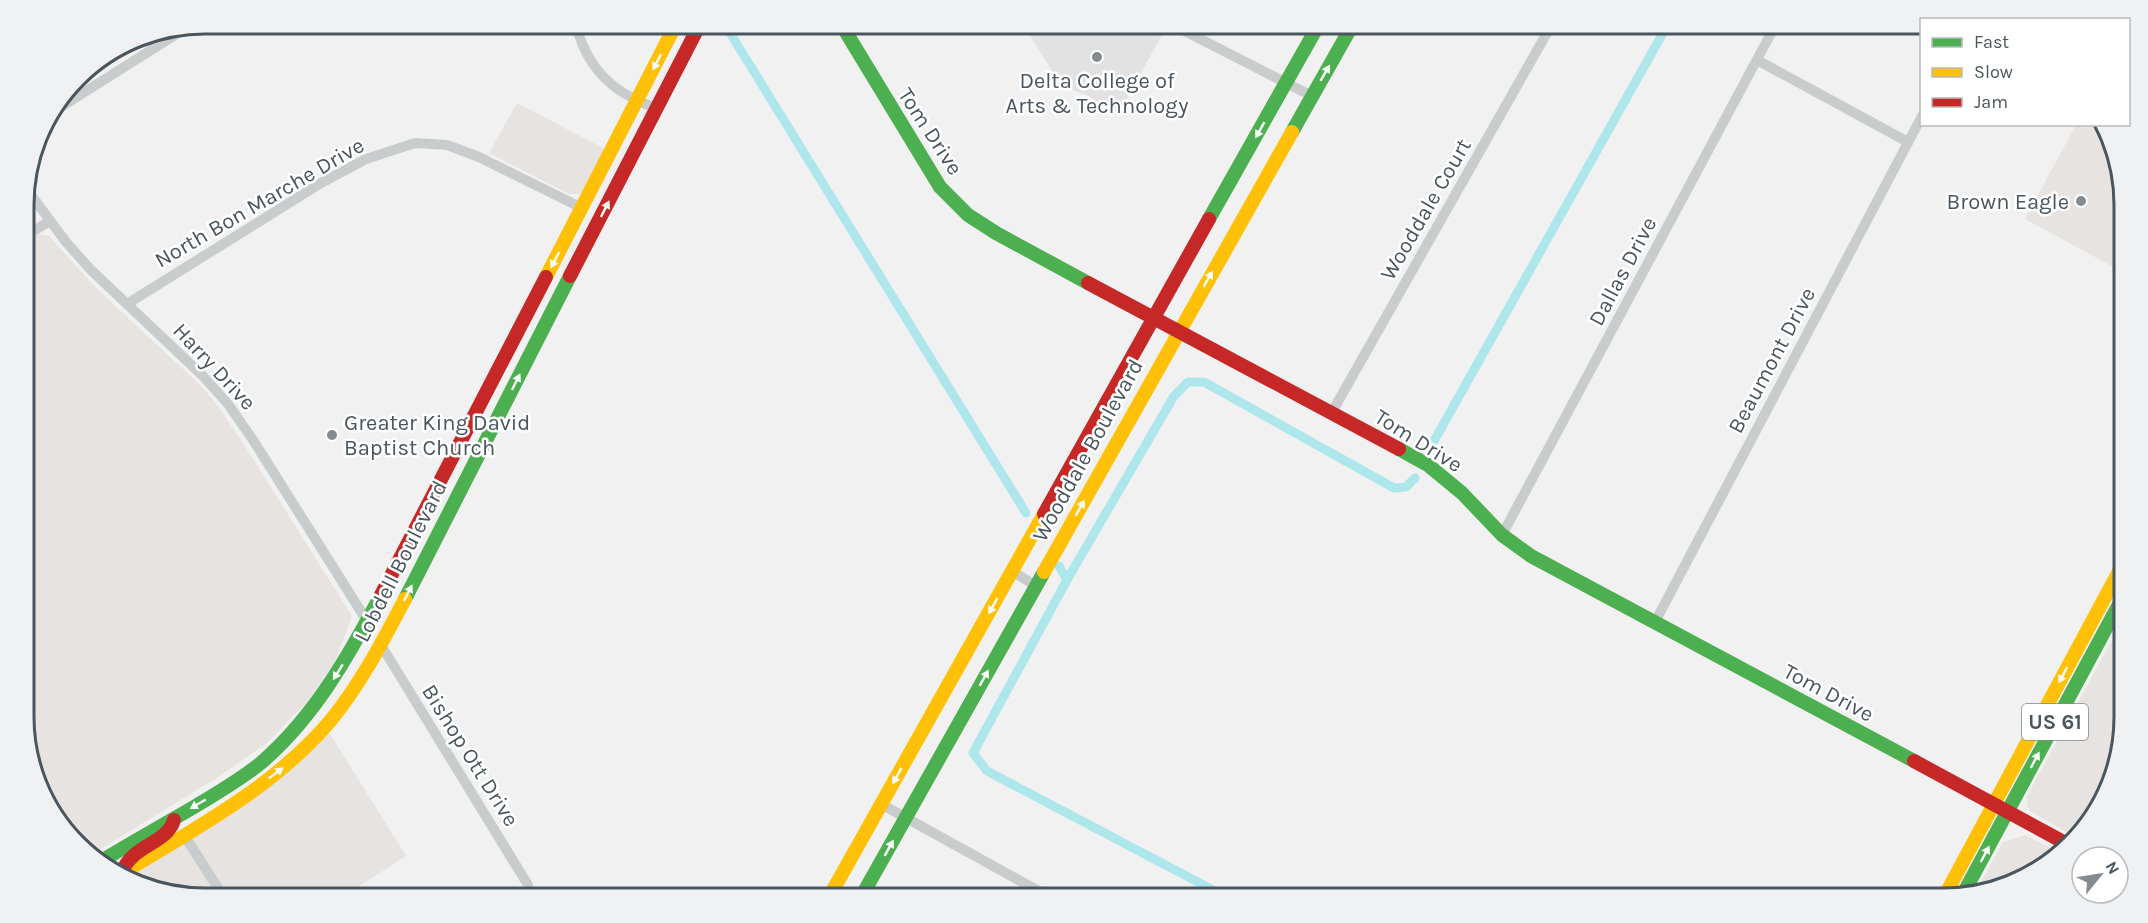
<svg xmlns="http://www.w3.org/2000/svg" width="2148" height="923" font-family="Karla,sans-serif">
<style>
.commercial{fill:#e6e3e0}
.education{fill:#e3e2e3}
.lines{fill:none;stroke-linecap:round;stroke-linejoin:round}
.canal{stroke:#ade6eb;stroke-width:9}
.street{stroke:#c8cccd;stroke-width:10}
.fast{stroke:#4caf50;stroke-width:14}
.slow{stroke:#ffc107;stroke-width:14}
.jam{stroke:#c62828;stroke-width:14}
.oneway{fill:#f6fbf6}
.poi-dot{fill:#848c91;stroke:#fff;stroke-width:2}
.labels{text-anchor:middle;stroke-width:5;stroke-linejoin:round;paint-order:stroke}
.shield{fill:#fff;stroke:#80898e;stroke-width:1.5}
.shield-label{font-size:21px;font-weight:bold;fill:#49565d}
.poi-label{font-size:22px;fill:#49565d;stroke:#fff}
.street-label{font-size:22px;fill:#49565d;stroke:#fff}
.rim{fill:none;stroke:#49565d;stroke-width:3}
</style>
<rect width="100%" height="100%" fill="#f1f1f1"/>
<g class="commercial">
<polygon points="517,103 605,149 584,189 579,194 569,194 489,153"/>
<polygon points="2076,125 2099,125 2122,182 2123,272 2025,219"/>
<polygon points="39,234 49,236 96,288 200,385 215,402 243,443 352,616 334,664 305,704 267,743 218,777 94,853 62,828 26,742 25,242"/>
<polygon points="2124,618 2124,718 2110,787 2086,828 2077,838 2030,811 2027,805 2027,796"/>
<polygon points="328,731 406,856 339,899 205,899 136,885 125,877"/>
<polygon points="2026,835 2060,853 2044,868 1976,891 2003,842"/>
</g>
<polygon class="education" points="1023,24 1162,24 1167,26 1118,114 1087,95 1062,87"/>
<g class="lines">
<g class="canal">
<polyline points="729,24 727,28 1026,513"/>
<polyline points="1434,441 1668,24"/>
<polyline points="1059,566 1067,580"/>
<polyline points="1230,899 987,771 973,753 1067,580 1174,396 1188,382 1204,382 1394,488 1406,487 1415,478"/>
</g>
<g class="street">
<path d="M576,24c6,26 20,50 43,66 11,8 25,13 38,19"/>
<polyline points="1171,24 1312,96"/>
<polyline points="1757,60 1908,142"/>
<polyline points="53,112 186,28"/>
<polyline points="26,188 66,242 91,270 202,375 228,404 253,440 367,621"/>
<polyline points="25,236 50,221"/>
<polyline points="127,304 321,183 366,159 415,143 447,145 479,157 582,208"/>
<polyline points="1332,412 1552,24"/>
<polyline points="1502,535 1776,24"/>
<polyline points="1012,571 1036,586"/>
<polyline points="1655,622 1922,116"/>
<polyline points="381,645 528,885"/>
<polyline points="881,804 1053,899"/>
<polyline points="184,835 225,899"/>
</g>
<g class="fast">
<polyline points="841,24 940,187 968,215 996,233 1088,283"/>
<polyline points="1292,132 1353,24"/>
<polyline points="1209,219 1319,24"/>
<polyline points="1399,449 1428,465 1462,493 1502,535 1531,556 1914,761"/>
<polyline points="405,599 570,276"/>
<path d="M103,860c30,-18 60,-35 91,-53 23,-14 48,-28 68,-45 53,-46 87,-107 119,-167"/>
<polyline points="1962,896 2124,595"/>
<polyline points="860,899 1044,572"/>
</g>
<g class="slow">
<polyline points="546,277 676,24"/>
<polyline points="1044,572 1292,132"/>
<path d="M121,874c73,-45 154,-87 210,-154 30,-37 52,-79 74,-121"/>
<polyline points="828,899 1044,514"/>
<polyline points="1943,899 2124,562"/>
</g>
<g class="jam">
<polyline points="570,276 700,24"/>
<polyline points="1088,283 1399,449"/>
<polyline points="1044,514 1209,219"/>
<polyline points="381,595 546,277"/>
<polyline points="1914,761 2069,845"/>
<path d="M122,872c10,-27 45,-28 52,-52"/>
</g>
</g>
<defs><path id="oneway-solid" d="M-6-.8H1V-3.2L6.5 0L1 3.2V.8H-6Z" transform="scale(1.5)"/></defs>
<g class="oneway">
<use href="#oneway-solid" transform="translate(657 62) rotate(117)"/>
<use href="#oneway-solid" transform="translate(1325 73) rotate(-60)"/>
<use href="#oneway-solid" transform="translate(1260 130) rotate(119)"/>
<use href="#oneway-solid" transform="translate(605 209) rotate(-63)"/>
<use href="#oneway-solid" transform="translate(555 260) rotate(118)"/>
<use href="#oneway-solid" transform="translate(1208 279) rotate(-60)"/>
<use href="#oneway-solid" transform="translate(516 382) rotate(-63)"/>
<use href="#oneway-solid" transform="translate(1080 508) rotate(-61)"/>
<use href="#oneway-solid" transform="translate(408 593) rotate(-63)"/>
<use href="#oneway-solid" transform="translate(993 606) rotate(119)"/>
<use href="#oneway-solid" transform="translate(338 672) rotate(122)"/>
<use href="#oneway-solid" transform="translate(2063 675) rotate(118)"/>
<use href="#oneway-solid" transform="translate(984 678) rotate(-61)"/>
<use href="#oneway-solid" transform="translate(2035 760) rotate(-62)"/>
<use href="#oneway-solid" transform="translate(276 773) rotate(-37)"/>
<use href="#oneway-solid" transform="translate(897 776) rotate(119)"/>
<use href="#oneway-solid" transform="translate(198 804) rotate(150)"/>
<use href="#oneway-solid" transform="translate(889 848) rotate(-61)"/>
<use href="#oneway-solid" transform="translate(1985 854) rotate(-62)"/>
</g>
<g class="poi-dot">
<circle cx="1097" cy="57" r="6"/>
<circle cx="2081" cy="201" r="6"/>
<circle cx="332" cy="435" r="6"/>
</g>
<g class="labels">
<rect class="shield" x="2022" y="704" width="66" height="36" rx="4.5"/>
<g class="shield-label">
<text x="2055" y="729">US 61</text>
</g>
<g class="poi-label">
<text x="1097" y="88">Delta College of<tspan x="1097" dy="25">Arts &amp; Technology</tspan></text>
<text x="2069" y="209" text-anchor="end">Brown Eagle</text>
<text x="344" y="430" text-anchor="start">Greater King David<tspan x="344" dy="25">Baptist Church</tspan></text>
</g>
<g class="street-label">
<text transform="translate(931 131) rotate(57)" y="8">Tom Drive</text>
<text transform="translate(259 202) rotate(-30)" y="8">North Bon Marche Drive</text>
<text transform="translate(1425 209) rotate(-60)" y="8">Wooddale Court</text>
<text transform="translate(1622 271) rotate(-62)" y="8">Dallas Drive</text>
<text transform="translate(1771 360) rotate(-62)" y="8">Beaumont Drive</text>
<text transform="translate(215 366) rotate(47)" y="8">Harry Drive</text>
<text transform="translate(1419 440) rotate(32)" y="8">Tom Drive</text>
<text transform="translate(1087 450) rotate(-61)" y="8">Wooddale Boulevard</text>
<text transform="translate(400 561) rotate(-63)" y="8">Lobdell Boulevard</text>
<text transform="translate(1829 692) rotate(28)" y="8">Tom Drive</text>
<text transform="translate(471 755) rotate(58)" y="8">Bishop Ott Drive</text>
</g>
</g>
<path d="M0 0H2148V923H0ZM205 34H1943A171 171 0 0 1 2114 205V717A171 171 0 0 1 1943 888H205A171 171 0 0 1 34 717V205A171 171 0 0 1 205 34Z" fill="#f0f1f2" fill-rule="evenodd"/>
<path class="rim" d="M205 34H1943A171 171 0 0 1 2114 205V717A171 171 0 0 1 1943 888H205A171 171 0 0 1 34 717V205A171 171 0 0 1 205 34Z"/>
<rect x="1920" y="18" width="210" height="108" fill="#ffffff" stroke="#b6bbbe" stroke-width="1.5"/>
<rect x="1932" y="38" width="30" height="9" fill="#4caf50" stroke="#b6bbbe" stroke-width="1.5"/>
<text x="1974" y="48" font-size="18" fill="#49565d">Fast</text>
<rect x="1932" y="68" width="30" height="9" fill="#ffc107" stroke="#b6bbbe" stroke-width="1.5"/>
<text x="1974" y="78" font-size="18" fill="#49565d">Slow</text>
<rect x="1932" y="98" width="30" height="9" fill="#c62828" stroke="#b6bbbe" stroke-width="1.5"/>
<text x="1974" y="108" font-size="18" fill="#49565d">Jam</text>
<g transform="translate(2100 875) rotate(60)"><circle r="28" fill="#ffffff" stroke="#b6bbbe" stroke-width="1.5"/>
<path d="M0-4.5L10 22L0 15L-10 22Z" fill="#848c91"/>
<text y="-9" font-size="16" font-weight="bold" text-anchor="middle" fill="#49565d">N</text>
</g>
</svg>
